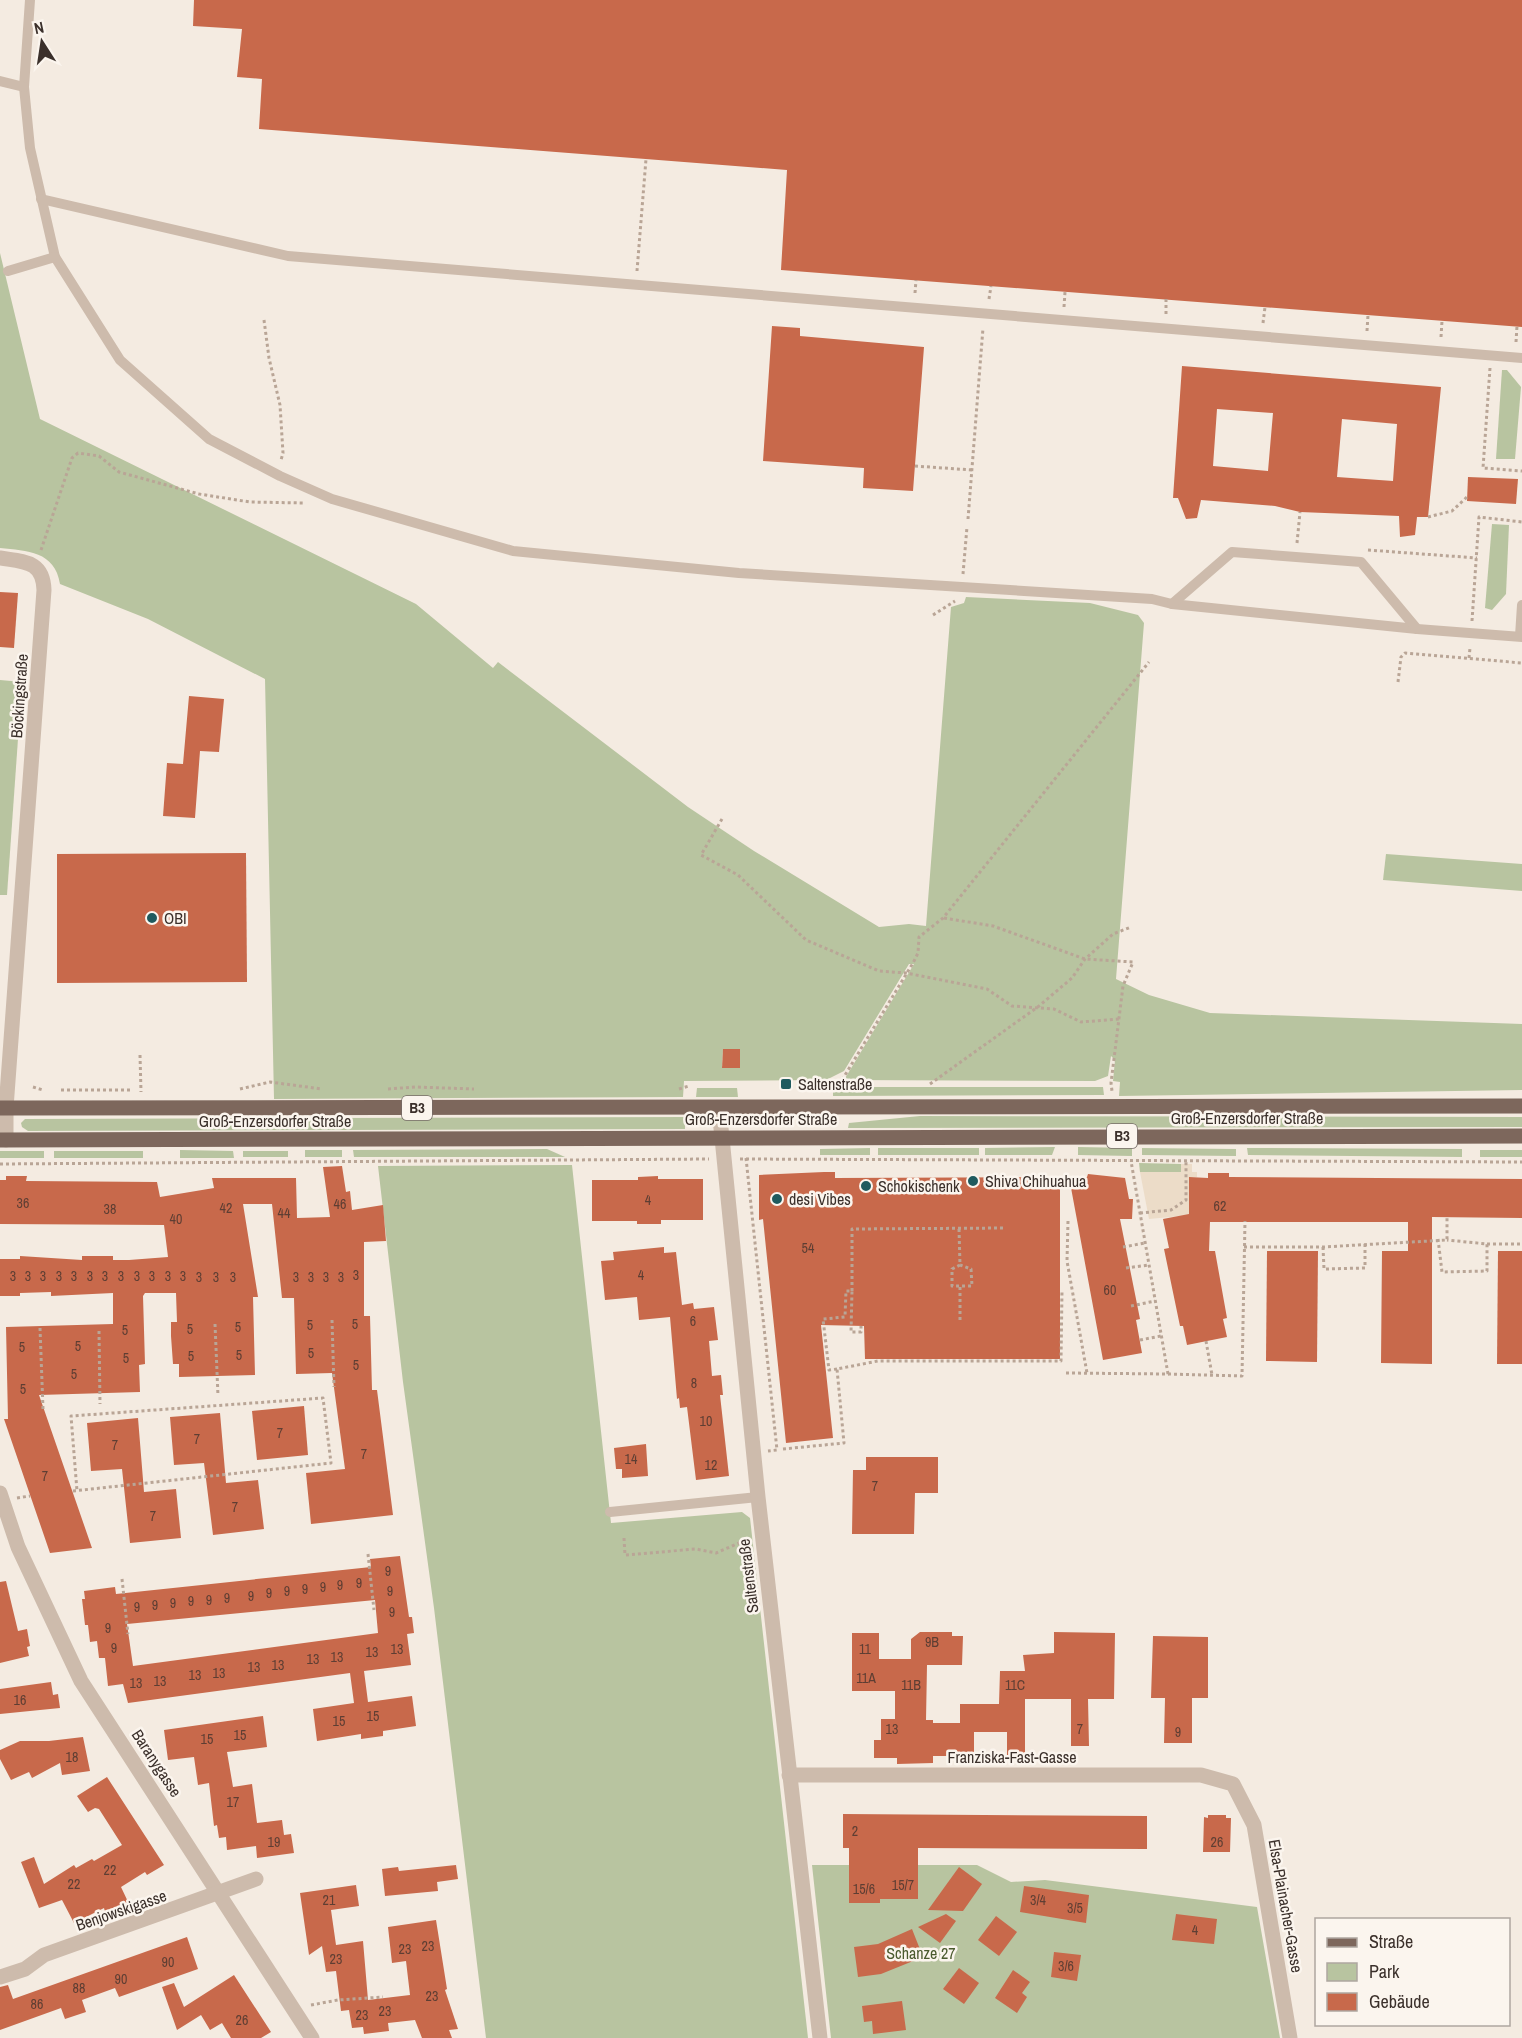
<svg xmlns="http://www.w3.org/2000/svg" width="1522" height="2038" font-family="'Archivo Narrow',sans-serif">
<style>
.green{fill:#b8c4a0;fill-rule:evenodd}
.plaza{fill:#ecdcc8}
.building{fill:#c8694b;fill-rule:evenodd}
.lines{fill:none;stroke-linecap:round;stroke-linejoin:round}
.path{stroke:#b9a596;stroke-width:3;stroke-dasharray:3 3;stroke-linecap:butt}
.service{stroke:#cdbbac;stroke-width:10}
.minor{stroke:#cdbbac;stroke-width:15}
.primary{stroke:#7d675c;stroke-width:15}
.poi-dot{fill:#1f5a5e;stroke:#fbf5ee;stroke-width:2}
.labels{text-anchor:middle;stroke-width:5;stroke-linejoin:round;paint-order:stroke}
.number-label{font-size:14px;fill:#5e3e33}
.shield{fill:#fbf5ee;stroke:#756b66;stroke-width:1.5}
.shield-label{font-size:15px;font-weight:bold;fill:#3b302b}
.street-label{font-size:16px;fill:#3b302b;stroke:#fbf5ee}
.poi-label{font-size:16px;fill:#3b302b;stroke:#fbf5ee;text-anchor:start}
.park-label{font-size:16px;fill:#4a5a2e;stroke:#fbf5ee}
</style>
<rect width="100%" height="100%" fill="#f4ebe1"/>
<g class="green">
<path d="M0,253l40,166 376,185 77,64 5,-6 190,145 66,44 125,76 30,-3 17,2 25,-319 13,-4 2,-6 124,6 48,12 6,8 -28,356 33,16 61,18 312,11v66l-403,6 1,-14 -7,-1 2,-21 -4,-4 -3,20 -13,5 -251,-1 70,-116h-5l-65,107 -18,9 -142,1 -1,16 -409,2 -9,-420 -117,-60 -88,-35c-5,-33 -33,-33 -60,-36zM723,1049h17l-18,18z"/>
<polygon points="1502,370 1507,370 1521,387 1515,459 1496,459"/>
<polygon points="1492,524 1509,525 1506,594 1492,610 1485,608"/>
<polygon points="0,680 22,682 7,895 0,895"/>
<polygon points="1386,854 1522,864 1522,891 1383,880"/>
<polygon points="836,1087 1103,1087 1104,1095 833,1096 833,1089"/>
<polygon points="697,1088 737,1088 738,1097 696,1097"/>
<polygon points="920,1116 1522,1117 1522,1127 848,1128 849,1123"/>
<polygon points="685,1117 685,1129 28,1131 22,1127 21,1123 25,1119"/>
<polygon points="1055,1147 1052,1155 985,1155 985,1148"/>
<polygon points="1078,1147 1132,1148 1132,1156 1078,1155"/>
<polygon points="870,1148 870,1155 820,1155 820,1149"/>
<rect x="878" y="1148" width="101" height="7"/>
<polygon points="1142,1148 1236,1149 1236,1156 1142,1155"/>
<polygon points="1247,1148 1462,1149 1462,1157 1248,1155"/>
<polygon points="547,1149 565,1157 354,1157 353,1150"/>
<polygon points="180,1150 233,1151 234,1158 180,1158"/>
<rect x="305" y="1150" width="37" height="7"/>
<rect x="1480" y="1150" width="42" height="7"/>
<rect x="0" y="1151" width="44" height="7"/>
<rect x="54" y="1151" width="89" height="7"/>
<rect x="243" y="1151" width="45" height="6"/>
<polygon points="1139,1163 1181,1164 1181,1172 1140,1172"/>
<polygon points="572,1165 611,1523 742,1512 750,1518 808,2038 486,2038 434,1608 403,1382 378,1166"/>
<polygon points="812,1865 977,1865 1011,1882 1045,1880 1257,1907 1280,2038 831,2038"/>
</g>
<polygon class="plaza" points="1181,1164 1192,1164 1192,1172 1197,1172 1197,1177 1189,1178 1192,1219 1181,1216 1149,1219 1140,1172 1181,1172"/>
<g class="building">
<polygon points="194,0 1522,0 1522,327 781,270 787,170 259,129 262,79 237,77 242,29 193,26"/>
<polygon points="772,326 800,328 800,336 924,347 913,491 863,488 864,468 763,461"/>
<path d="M1182,366l259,21 -13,130h-11l-2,18 -15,2 -1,-21 -99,-4 -25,-6 -74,-6 -4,18 -11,1 -8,-21h-5zM1217,409l56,4 -5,58 -55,-5zM1342,419l55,5 -4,57 -56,-4z"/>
<polygon points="1468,477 1518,479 1516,504 1467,501"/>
<polygon points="0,592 18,593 14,648 0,647"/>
<polygon points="189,696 224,699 219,752 200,751 195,818 163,816 167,763 183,764"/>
<polygon points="246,853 247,982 57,983 57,854"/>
<polygon points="723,1049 740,1049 740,1068 722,1068"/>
<polygon points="342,1166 346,1192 350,1191 352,1210 383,1205 386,1241 364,1242 364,1316 370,1316 372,1390 377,1390 393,1515 311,1524 306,1473 345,1469 332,1373 296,1374 294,1298 282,1298 272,1204 243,1204 258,1297 253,1297 255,1375 179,1377 179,1364 173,1364 171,1336 171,1322 177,1322 176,1293 145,1293 143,1296 145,1364 139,1365 140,1392 39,1395 92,1548 50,1553 4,1419 8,1419 6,1327 113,1324 113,1293 51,1296 51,1292 20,1293 20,1296 0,1296 0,1259 20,1259 20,1256 82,1260 82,1256 113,1256 113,1260 129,1260 168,1257 164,1225 0,1224 0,1180 6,1180 6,1176 27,1176 26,1181 157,1182 160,1197 214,1188 212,1178 296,1178 297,1218 330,1217 323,1167"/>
<polygon points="824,1172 835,1172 835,1178 1060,1177 1060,1359 865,1359 864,1326 821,1325 833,1438 786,1443 763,1219 759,1220 759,1175"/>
<polygon points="1208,1173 1229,1173 1229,1177 1522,1179 1522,1218 1432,1217 1432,1364 1381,1363 1382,1251 1408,1251 1408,1222 1210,1222 1209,1251 1215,1251 1227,1318 1223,1319 1227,1337 1187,1345 1183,1326 1180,1326 1164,1249 1169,1248 1163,1219 1189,1214 1189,1177 1208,1178"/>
<polygon points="1088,1174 1125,1178 1129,1199 1133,1199 1132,1219 1120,1219 1140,1319 1136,1320 1142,1353 1103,1360 1069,1177 1087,1177"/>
<polygon points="658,1176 658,1179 703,1179 703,1220 661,1220 661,1224 637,1224 637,1221 592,1221 592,1180 638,1180 638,1177"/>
<polygon points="664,1247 664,1253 676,1252 682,1305 693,1303 694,1309 714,1307 718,1340 709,1341 712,1376 721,1375 723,1395 720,1395 729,1476 696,1480 687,1407 680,1408 679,1398 677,1399 670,1317 639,1320 637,1297 605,1300 601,1261 614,1260 613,1252"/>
<polygon points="1267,1251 1318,1251 1317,1362 1266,1361"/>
<polygon points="1498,1251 1522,1251 1522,1364 1497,1364"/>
<polygon points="304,1406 308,1455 257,1460 252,1411"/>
<polygon points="220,1413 226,1483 258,1480 264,1529 213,1535 204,1463 174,1465 170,1417"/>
<polygon points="138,1418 144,1492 176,1489 181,1538 130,1543 122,1469 91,1471 87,1423"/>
<polygon points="646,1444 648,1476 622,1478 622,1469 616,1469 614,1448"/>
<polygon points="866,1457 938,1457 938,1493 915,1493 914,1534 852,1534 853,1470 866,1470"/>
<path d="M400,1556l9,61h3l2,16 -7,1 4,31 -47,6 4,31 44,-6 4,30 -33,5v5l-22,3v-5l-44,7 -4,-32 41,-6 -4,-30 -222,30 -5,-19 -15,2 -3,-28h-6l-2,-17 -7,1 -2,-17h-3l-3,-26h3l-1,-8 31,-4 1,7 179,-19 76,-8 -1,-8zM375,1600l3,33 -245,33 -6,-42z"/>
<polygon points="6,1581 18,1631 27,1629 30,1646 27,1647 29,1656 0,1663 0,1582"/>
<polygon points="920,1632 952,1632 952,1636 963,1636 962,1665 927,1665 926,1720 933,1720 933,1723 960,1723 960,1704 999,1704 1000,1671 1025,1671 1023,1655 1054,1653 1054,1632 1115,1633 1114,1699 1088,1699 1089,1746 1071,1746 1071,1699 1025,1699 1025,1755 1007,1755 1007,1732 974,1732 974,1763 960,1763 960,1756 933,1756 933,1763 897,1764 897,1758 874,1758 874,1740 881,1740 881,1719 895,1719 895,1691 852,1691 852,1633 879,1633 879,1659 911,1659 911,1639"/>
<polygon points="1153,1636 1208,1637 1208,1698 1192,1698 1192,1743 1164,1743 1165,1698 1151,1698"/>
<polygon points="51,1682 53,1695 58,1694 60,1708 0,1714 0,1689"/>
<polygon points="263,1716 267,1747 227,1752 233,1787 252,1784 257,1823 282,1820 284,1835 291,1834 294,1853 257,1858 256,1846 227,1850 226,1837 219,1838 217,1825 214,1826 209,1783 198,1785 194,1757 168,1760 164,1730"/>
<polygon points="83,1737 90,1771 62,1775 60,1763 32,1778 29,1772 11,1780 0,1759 0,1750 20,1741 49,1741"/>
<polygon points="107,1777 164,1865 147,1875 145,1872 121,1887 130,1906 106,1916 104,1908 74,1923 62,1900 39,1908 21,1862 34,1857 44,1884 74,1865 76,1868 92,1859 94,1861 122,1845 99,1809 95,1808 88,1812 77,1796"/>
<polygon points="843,1814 1147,1816 1147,1849 918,1848 918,1899 880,1899 880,1903 849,1903 849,1848 843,1848"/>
<polygon points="1208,1815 1226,1815 1226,1818 1231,1818 1230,1852 1203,1852 1204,1817 1208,1818"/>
<polygon points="456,1865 458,1879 437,1882 438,1891 385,1896 382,1869 398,1867 399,1871"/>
<polygon points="959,1867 982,1884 963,1911 928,1910"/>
<polygon points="356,1885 359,1906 331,1910 336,1945 363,1941 368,2000 410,1995 406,1961 392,1963 388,1927 436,1920 447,1989 445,1990 458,2029 449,2030 452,2038 422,2038 415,2020 388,2023 389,2031 364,2034 363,2027 352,2028 349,2010 341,2011 336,1971 326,1972 322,1946 309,1955 300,1893"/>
<polygon points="1024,1886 1089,1895 1086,1923 1020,1912"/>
<polygon points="946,1914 956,1921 940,1943 918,1927"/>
<polygon points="1176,1914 1217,1919 1214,1944 1172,1940"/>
<polygon points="996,1916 1017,1932 999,1956 978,1940"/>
<polygon points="912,1929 923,1957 881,1974 858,1977 854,1947 878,1944"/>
<polygon points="187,1937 198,1969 119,1997 115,1988 82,2000 86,2012 65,2019 61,2008 0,2030 0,1987 8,1985 13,1999"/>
<polygon points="1054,1952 1081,1955 1077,1981 1051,1977"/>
<polygon points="959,1968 979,1983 964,2004 943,1989"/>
<polygon points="1013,1970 1030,1982 1022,1993 1027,1997 1017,2013 995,1998"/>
<polygon points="234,1975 271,2032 261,2038 231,2038 222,2023 210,2030 201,2015 177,2030 162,1987 174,1983 184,2007"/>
<polygon points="902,2001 906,2030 873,2034 872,2021 864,2022 862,2006"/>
</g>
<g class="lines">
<g class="path">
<polyline points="637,271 646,159"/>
<polyline points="915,293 916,280"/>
<polyline points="989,299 991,286"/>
<polyline points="1064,307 1065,292"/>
<polyline points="1166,314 1166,299"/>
<polyline points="264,320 269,358 280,405 283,453 281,460"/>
<polyline points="1263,323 1265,307"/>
<polyline points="1367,331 1368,315"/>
<polyline points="1441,337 1442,321"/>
<polyline points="1516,342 1517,326"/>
<polyline points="1490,368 1483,468 1522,471"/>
<polyline points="915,466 972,470"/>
<polyline points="1428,517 1452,511 1467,497"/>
<polyline points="968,519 983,328"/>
<polyline points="1297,543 1300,512"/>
<polyline points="41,550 72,458 78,453 99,456 119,472 199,494 250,502 305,503"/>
<polyline points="1368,550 1477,558"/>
<polyline points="963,574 967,527"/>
<polyline points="933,615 955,601"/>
<polyline points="1472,621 1479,517 1522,522"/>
<polyline points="1469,658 1470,648"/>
<polyline points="1398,682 1401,657 1405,653 1522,663"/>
<polyline points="722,819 701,855 738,875 806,940 879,971 906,973 987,989 1012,1006 1054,1009 1081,1022 1119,1019"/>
<polyline points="944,918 993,926 1085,959 1133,962 1123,986 1111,1083 1112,1091"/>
<polyline points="140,1055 141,1092"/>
<polyline points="930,1084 1039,1006 1072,978 1085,959 1113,934 1131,927"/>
<polyline points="839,1085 913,963 918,953 919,937 943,918 1149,662"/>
<polyline points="33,1087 43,1090"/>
<polyline points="240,1089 270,1082 322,1089"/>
<polyline points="388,1089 415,1087 474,1089"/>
<polyline points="679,1089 689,1086"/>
<polyline points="61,1090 133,1090"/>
<polyline points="746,1158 777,1450 768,1451"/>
<polyline points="740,1159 1522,1162"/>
<polyline points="0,1164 709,1159"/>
<polyline points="1140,1213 1171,1210 1186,1200 1186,1162"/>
<polyline points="1068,1221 1067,1261 1087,1373"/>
<polyline points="959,1229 960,1265 952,1269 952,1286 972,1286 971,1269 960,1265"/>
<polyline points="1438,1239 1442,1272 1487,1271 1487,1244 1447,1240"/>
<polyline points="1487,1244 1522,1244"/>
<polyline points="1123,1247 1145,1243"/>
<polyline points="1244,1247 1323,1247 1447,1240 1447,1217"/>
<polyline points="1323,1247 1324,1269 1365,1268 1365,1244"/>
<polyline points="1126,1268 1149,1265"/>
<polyline points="852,1291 852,1229 1006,1228"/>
<polyline points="1131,1306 1155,1301"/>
<polyline points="332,1320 334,1387"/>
<polyline points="960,1320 960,1286"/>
<polyline points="215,1324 218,1396"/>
<polyline points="40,1328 43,1409"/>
<polyline points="99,1331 100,1404"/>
<polyline points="1140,1340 1161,1336"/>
<polyline points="1206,1341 1212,1375"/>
<polyline points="837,1369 829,1370 823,1319 845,1317 846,1291 852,1291 851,1332 861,1332 861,1326"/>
<polyline points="1066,1373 1168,1374 1131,1161"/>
<polyline points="1168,1374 1242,1376 1245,1221"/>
<polyline points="783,1449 844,1443 837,1369 878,1361 1061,1361 1062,1290"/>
<polyline points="73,1491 331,1463 323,1398 71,1416 77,1491"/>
<polyline points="17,1498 30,1496"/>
<polyline points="624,1538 625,1555 696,1549 716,1553 746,1540"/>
<polyline points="368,1554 374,1610"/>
<polyline points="122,1579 128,1634"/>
<polyline points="311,2005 338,2000 383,1997"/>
</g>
<g class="service">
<polyline points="30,0 24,87 30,148 55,257 120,360 209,439 280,476 332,499 513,551 739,573 1152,599 1172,604 1417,629 1522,637"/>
<polyline points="0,81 24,87"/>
<polyline points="41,199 288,256 1522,358"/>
<polyline points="8,271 55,257"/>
<polyline points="1172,604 1232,552 1361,562 1417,629"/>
<polyline points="1520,636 1522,605"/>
<polyline points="610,1512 758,1497"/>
</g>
<g class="minor">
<path d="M0,558c25,4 43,3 44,32l-38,518v32"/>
<polyline points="719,1108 758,1497 820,2038"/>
<polyline points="0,1493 18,1547 81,1681 312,2038"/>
<polyline points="789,1775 1201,1775 1233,1784 1254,1825 1290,2038"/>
<polyline points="0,1977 25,1969 44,1955 256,1879"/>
</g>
<g class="primary">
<polyline points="0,1108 1522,1106"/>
<polyline points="0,1140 1522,1136"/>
</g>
</g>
<g class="poi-dot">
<circle cx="152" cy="918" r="6"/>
<rect x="780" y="1078" width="12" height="12" rx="3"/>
<circle cx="973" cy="1181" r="6"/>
<circle cx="866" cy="1186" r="6"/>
<circle cx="777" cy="1199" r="6"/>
</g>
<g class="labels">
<g class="number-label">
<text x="648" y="1205">4</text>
<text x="23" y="1208">36</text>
<text x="340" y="1209">46</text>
<text x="1220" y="1211">62</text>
<text x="226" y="1213">42</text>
<text x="110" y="1214">38</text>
<text x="284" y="1218">44</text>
<text x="176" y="1224">40</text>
<text x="808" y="1253">54</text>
<text x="356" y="1280">3</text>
<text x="641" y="1280">4</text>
<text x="13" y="1281">3</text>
<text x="28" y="1281">3</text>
<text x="43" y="1281">3</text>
<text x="59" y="1281">3</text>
<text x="74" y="1281">3</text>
<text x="90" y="1281">3</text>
<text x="105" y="1281">3</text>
<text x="121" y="1281">3</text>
<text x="137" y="1281">3</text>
<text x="152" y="1281">3</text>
<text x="168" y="1281">3</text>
<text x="183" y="1281">3</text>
<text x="199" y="1282">3</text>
<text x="216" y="1282">3</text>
<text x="233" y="1282">3</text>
<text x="296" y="1282">3</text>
<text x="311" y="1282">3</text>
<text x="326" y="1282">3</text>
<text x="341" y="1282">3</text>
<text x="1110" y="1295">60</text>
<text x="693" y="1326">6</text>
<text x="355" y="1329">5</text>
<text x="310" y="1330">5</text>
<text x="238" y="1332">5</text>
<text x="190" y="1334">5</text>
<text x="125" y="1335">5</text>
<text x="78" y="1351">5</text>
<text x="22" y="1352">5</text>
<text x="311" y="1358">5</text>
<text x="239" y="1360">5</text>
<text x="191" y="1361">5</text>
<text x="126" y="1363">5</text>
<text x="356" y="1370">5</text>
<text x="74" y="1379">5</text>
<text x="694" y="1388">8</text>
<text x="23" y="1394">5</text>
<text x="706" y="1426">10</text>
<text x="280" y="1438">7</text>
<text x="197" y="1444">7</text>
<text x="115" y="1450">7</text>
<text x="364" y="1459">7</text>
<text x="631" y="1464">14</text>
<text x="711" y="1470">12</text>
<text x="45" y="1481">7</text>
<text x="875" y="1491">7</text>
<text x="235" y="1512">7</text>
<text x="153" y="1521">7</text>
<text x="388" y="1576">9</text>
<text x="359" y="1588">9</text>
<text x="340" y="1590">9</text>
<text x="323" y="1592">9</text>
<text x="305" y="1594">9</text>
<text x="287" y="1596">9</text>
<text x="390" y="1596">9</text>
<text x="269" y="1598">9</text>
<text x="251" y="1601">9</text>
<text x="227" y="1603">9</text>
<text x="209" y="1605">9</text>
<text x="191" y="1606">9</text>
<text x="173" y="1608">9</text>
<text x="155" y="1610">9</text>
<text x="137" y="1612">9</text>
<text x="392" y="1617">9</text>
<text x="108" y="1633">9</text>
<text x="932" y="1647">9B</text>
<text x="114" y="1653">9</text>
<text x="397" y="1654">13</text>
<text x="865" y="1654">11</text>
<text x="372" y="1657">13</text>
<text x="337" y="1662">13</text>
<text x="313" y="1664">13</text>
<text x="278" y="1670">13</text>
<text x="254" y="1672">13</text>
<text x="219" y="1678">13</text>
<text x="195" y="1680">13</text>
<text x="866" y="1683">11A</text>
<text x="160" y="1686">13</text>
<text x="136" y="1688">13</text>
<text x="911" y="1690">11B</text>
<text x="1015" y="1690">11C</text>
<text x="20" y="1705">16</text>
<text x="373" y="1721">15</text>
<text x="339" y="1726">15</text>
<text x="892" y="1734">13</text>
<text x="1080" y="1734">7</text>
<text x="1178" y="1737">9</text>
<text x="240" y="1740">15</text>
<text x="207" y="1744">15</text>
<text x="72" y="1762">18</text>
<text x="233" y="1807">17</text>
<text x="855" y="1836">2</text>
<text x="274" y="1847">19</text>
<text x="1217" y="1847">26</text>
<text x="110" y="1875">22</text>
<text x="74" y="1889">22</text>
<text x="903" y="1890">15/7</text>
<text x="864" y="1894">15/6</text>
<text x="329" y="1905">21</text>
<text x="1038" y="1905">3/4</text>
<text x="1075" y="1913">3/5</text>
<text x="1195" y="1935">4</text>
<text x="428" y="1951">23</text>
<text x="405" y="1954">23</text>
<text x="336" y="1964">23</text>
<text x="168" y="1967">90</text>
<text x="1066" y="1971">3/6</text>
<text x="121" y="1984">90</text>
<text x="79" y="1993">88</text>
<text x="432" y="2001">23</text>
<text x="37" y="2009">86</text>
<text x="385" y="2016">23</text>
<text x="362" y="2020">23</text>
<text x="242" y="2025">26</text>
</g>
<g class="shield">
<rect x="402" y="1096" width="30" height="24" rx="4.5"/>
<rect x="1107" y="1124" width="30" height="24" rx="4.5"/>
</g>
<g class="shield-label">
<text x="417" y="1113">B3</text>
<text x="1122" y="1141">B3</text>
</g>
<g class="street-label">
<text transform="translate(19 696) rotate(-86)" y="6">Böckingstraße</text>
<text x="1247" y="1124">Groß-Enzersdorfer Straße</text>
<text x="761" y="1125">Groß-Enzersdorfer Straße</text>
<text x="275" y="1127">Groß-Enzersdorfer Straße</text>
<text transform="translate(748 1576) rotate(-97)" y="6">Saltenstraße</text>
<text x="1012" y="1763">Franziska-Fast-Gasse</text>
<text transform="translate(157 1763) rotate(57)" y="6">Baranygasse</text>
<text transform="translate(1286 1906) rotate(80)" y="6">Elsa-Plainacher-Gasse</text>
<text transform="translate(121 1910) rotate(-19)" y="6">Benjowskigasse</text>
</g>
<g class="poi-label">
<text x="164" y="924">OBI</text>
<text x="798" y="1090">Saltenstraße</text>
<text x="985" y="1187">Shiva Chihuahua</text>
<text x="878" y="1192">Schokischenk</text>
<text x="789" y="1205">desi Vibes</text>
</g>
<g class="park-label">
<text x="921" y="1959">Schanze 27</text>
</g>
</g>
<rect x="1315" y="1918" width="195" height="108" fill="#fbf5ee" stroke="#aea6a0" stroke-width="1.5"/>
<rect x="1327" y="1938" width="30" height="9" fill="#7d675c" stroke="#aea6a0" stroke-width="1.5"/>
<text x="1369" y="1948" font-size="18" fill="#3b302b">Straße</text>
<rect x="1327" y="1963" width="30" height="18" fill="#b8c4a0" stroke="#aea6a0" stroke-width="1.5"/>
<text x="1369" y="1978" font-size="18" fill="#3b302b">Park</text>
<rect x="1327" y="1993" width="30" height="18" fill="#c8694b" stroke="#aea6a0" stroke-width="1.5"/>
<text x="1369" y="2008" font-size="18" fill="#3b302b">Gebäude</text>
<g transform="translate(42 42) rotate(348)" stroke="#fbf5ee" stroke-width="4.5" paint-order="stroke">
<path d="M0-4.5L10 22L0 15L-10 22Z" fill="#3b302b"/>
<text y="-9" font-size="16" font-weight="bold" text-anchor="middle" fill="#3b302b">N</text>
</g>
</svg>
